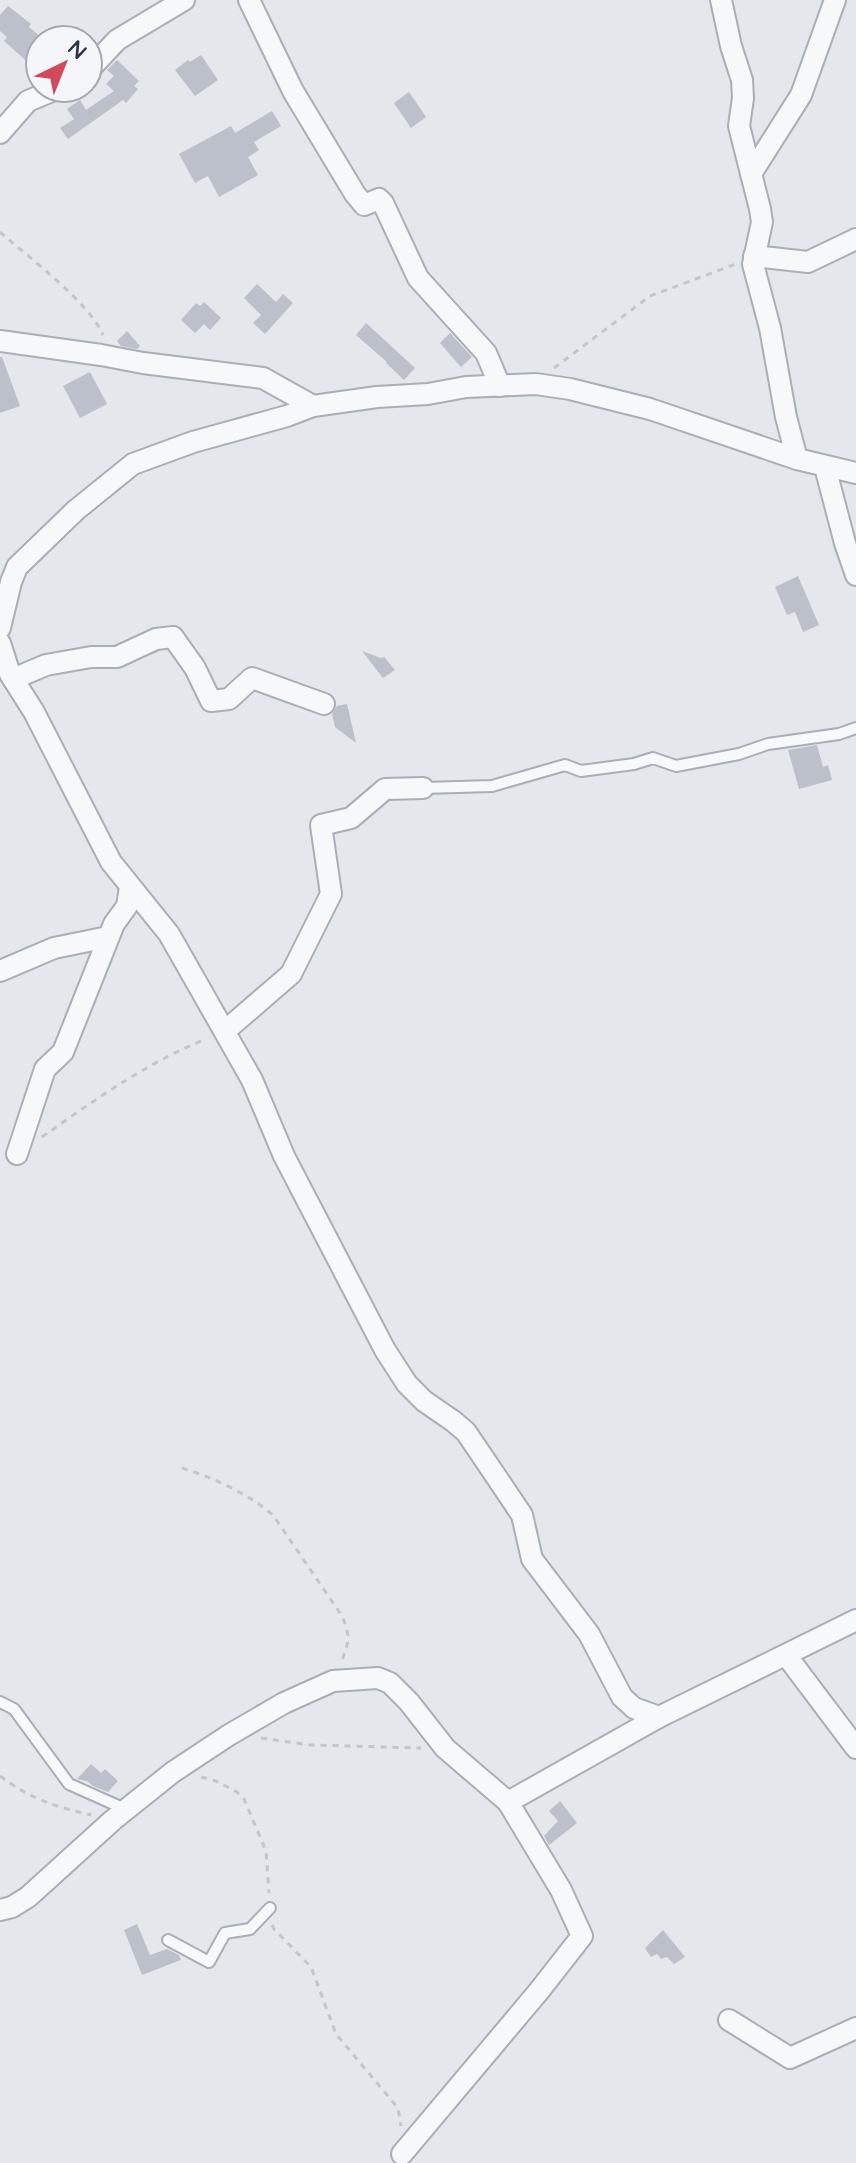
<svg xmlns="http://www.w3.org/2000/svg" width="856" height="2163" font-family="Quicksand,sans-serif">
<style>
.building{fill:#bbc0ca}
.lines{fill:none;stroke-linecap:round;stroke-linejoin:round}
.service-casing{stroke:#a9aeb7;stroke-width:14}
.minor-casing{stroke:#a9aeb7;stroke-width:24}
.path{stroke:#c2c5cb;stroke-width:3;stroke-dasharray:6 6;stroke-linecap:butt}
.service{stroke:#f7f8fa;stroke-width:10}
.minor{stroke:#f7f8fa;stroke-width:20}
</style>
<rect width="100%" height="100%" fill="#e4e7ec"/>
<g class="building">
<polygon points="8,6 31,24 29,27 40,36 40,73 4,41 7,37 0,31 0,15"/>
<polygon points="201,55 218,80 195,96 175,70 188,60 190,62"/>
<polygon points="117,60 139,81 134,86 138,89 126,103 123,100 68,139 60,128 74,119 67,109 80,100 86,110 114,91 106,84 114,76 107,70"/>
<polygon points="409,92 426,117 411,128 394,103"/>
<polygon points="272,111 281,126 254,142 259,150 248,157 258,175 219,197 208,176 195,183 179,154 231,126 235,133"/>
<polygon points="257,284 276,302 283,294 293,303 265,334 253,323 261,315 244,298"/>
<polygon points="204,302 221,318 210,330 204,324 195,333 181,320 196,303 200,306"/>
<polygon points="366,323 415,368 404,380 386,363 387,362 356,335"/>
<polygon points="127,331 140,346 137,349 121,346 117,341"/>
<polygon points="450,333 472,357 461,367 440,343"/>
<polygon points="0,357 2,357 20,406 0,413"/>
<polygon points="90,372 107,404 80,418 63,386"/>
<polygon points="798,576 819,625 803,632 795,612 787,615 775,587"/>
<polygon points="362,651 381,658 384,657 395,670 383,678"/>
<polygon points="347,704 356,743 335,727 332,714 337,706"/>
<polygon points="817,745 823,767 828,765 832,780 799,789 788,750"/>
<polygon points="91,1764 101,1773 105,1769 118,1781 108,1792 93,1786 87,1781 77,1779"/>
<polygon points="560,1801 577,1823 549,1845 544,1836 558,1821 549,1811"/>
<polygon points="137,1924 150,1955 167,1949 179,1955 181,1960 142,1975 124,1930"/>
<polygon points="663,1930 685,1957 674,1964 667,1957 661,1959 657,1954 651,1957 645,1948"/>
</g>
<g class="lines">
<g class="service-casing">
<g id="service">
<polyline points="423,788 492,786 565,765 581,771 634,764 653,758 676,766 739,754 768,744 839,734 856,728"/>
<polyline points="0,1702 14,1709 69,1784 125,1809"/>
<polyline points="168,1940 209,1962 225,1933 250,1929 270,1908"/>
</g>
</g>
<g class="minor-casing">
<g id="minor">
<polyline points="249,0 293,91 355,194 364,205 379,199 383,203 418,278 486,353 500,386"/>
<polyline points="721,0 731,46 742,80 743,98 739,126 760,209 762,222 753,264 770,328 786,417 797,459"/>
<polyline points="88,71 117,40 184,0"/>
<polyline points="0,133 28,101 59,88"/>
<polyline points="751,174 801,95 835,0"/>
<polyline points="754,256 808,262 856,239"/>
<polyline points="0,341 101,355 143,363 263,378 313,406"/>
<polyline points="825,467 845,543 856,575"/>
<polyline points="0,628 11,582 17,567 76,510 133,464 193,442 287,416 313,406 377,397 428,394 466,387 536,384 570,389 650,409 797,459 856,473"/>
<polyline points="0,643 10,674 34,712 111,862 169,934 252,1080 284,1156 385,1350 407,1384 424,1401 453,1421 466,1432 522,1515 532,1559 589,1634 622,1697 634,1708 659,1717"/>
<polyline points="13,679 46,665 91,657 117,657 156,639 173,637 195,668 211,701 229,699 252,678 324,704"/>
<polyline points="0,971 54,948 108,937"/>
<polyline points="225,1031 291,974 331,894 321,825 351,818 385,789 423,788"/>
<polyline points="17,1154 45,1069 63,1052 114,924 127,906 130,887"/>
<polyline points="786,1655 856,1748"/>
<polyline points="0,1910 12,1907 28,1897 113,1820 173,1772 229,1735 284,1703 333,1681 378,1678 390,1683 409,1702 445,1748 508,1802 659,1717 856,1620"/>
<polyline points="729,2020 790,2058 856,2028"/>
<polyline points="402,2154 539,1991 582,1936 561,1890 508,1802"/>
</g>
</g>
<g class="path">
<path d="M0,232c27,24 90,71 103,103"/>
<polyline points="554,368 650,296 736,264"/>
<path d="M42,1137c51,-36 106,-75 164,-98"/>
<path d="M182,1468c32,10 65,25 91,47l69,101c9,22 7,25 -1,47"/>
<polyline points="261,1738 310,1745 421,1748"/>
<path d="M0,1776c33,24 53,30 91,39"/>
<polyline points="201,1777 216,1781 237,1792 244,1799 266,1851 269,1893"/>
<polyline points="272,1925 274,1929 311,1967 336,2034 398,2108 401,2126"/>
</g>
<use href="#service" class="service"/>
<use href="#minor" class="minor"/>
</g>
<g transform="translate(64 64) rotate(43)"><circle r="38" fill="#f4f6f9" stroke="#a4a8b1" stroke-width="2"/>
<path d="M0-6L14 30L0 20L-14 30Z" fill="#d1495b"/>
<text y="-12" font-size="22" font-weight="bold" text-anchor="middle" fill="#2b3445">N</text>
</g>
</svg>
